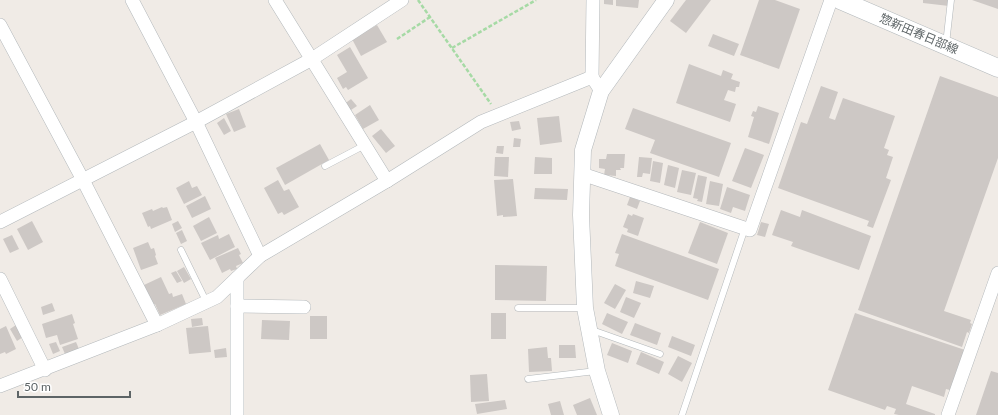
<svg xmlns="http://www.w3.org/2000/svg" width="998" height="415" font-family="Lato,'Noto Sans JP',sans-serif">
<style>
.building{fill:#cdc8c5}
.lines{fill:none;stroke-linecap:round;stroke-linejoin:round}
.service-casing{stroke:#b3b8bb;stroke-width:7}
.minor-casing{stroke:#b3b8bb;stroke-width:14}
.tertiary-casing{stroke:#b3b8bb;stroke-width:17}
.secondary-casing{stroke:#b2b8bb;stroke-width:19}
.path{stroke:#a6daa5;stroke-width:2.5;stroke-dasharray:4 2;stroke-linecap:butt}
.service{stroke:#fff;stroke-width:6}
.minor{stroke:#fff;stroke-width:13}
.tertiary{stroke:#fff;stroke-width:16}
.secondary{stroke:#fff;stroke-width:18}
.labels{text-anchor:middle;stroke-width:3;stroke-linejoin:round;paint-order:stroke}
.street-label{font-size:12px;fill:#5d6466;stroke:#fff}
</style>
<rect width="100%" height="100%" fill="#f0ebe6"/>
<g class="building">
<polygon points="604,0 613,0 613,5 604,4"/>
<polygon points="616,0 639,0 638,8 616,6"/>
<polygon points="686,0 711,0 686,33 670,21"/>
<polygon points="759,0 775,0 800,9 779,69 740,55"/>
<polygon points="923,0 950,0 949,6 923,3"/>
<polygon points="972,0 998,0 998,9"/>
<polygon points="377,25 387,42 361,56 352,39"/>
<polygon points="713,34 739,44 734,56 708,46"/>
<polygon points="350,47 368,78 348,90 346,87 343,89 337,78 347,72 337,55"/>
<polygon points="689,64 721,76 723,70 733,74 731,79 740,82 739,87 736,87 735,92 728,90 724,100 736,104 730,122 676,103"/>
<polygon points="940,76 998,97 998,158 944,311 971,320 970,323 972,324 969,333 967,332 962,347 858,310"/>
<polygon points="821,86 838,92 829,118 835,120 843,98 895,116 884,148 889,150 887,155 893,157 886,178 891,180 873,228 867,226 869,221 778,188 801,122 807,124"/>
<polygon points="351,99 357,106 348,112 343,105"/>
<polygon points="370,105 379,120 363,129 355,115"/>
<polygon points="758,106 779,113 769,144 748,137 754,117 751,116 753,111 756,112"/>
<polygon points="633,108 731,143 719,177 650,153 655,140 625,129"/>
<polygon points="239,109 246,127 234,132 226,114"/>
<polygon points="559,116 562,142 540,145 537,118"/>
<polygon points="224,118 231,131 224,135 217,123"/>
<polygon points="519,121 521,129 512,131 510,122"/>
<polygon points="381,129 395,146 386,153 372,136"/>
<polygon points="514,138 521,139 520,147 513,147"/>
<polygon points="320,144 329,160 285,185 276,168"/>
<polygon points="497,146 504,146 503,154 496,153"/>
<polygon points="745,148 764,155 751,188 732,181"/>
<polygon points="607,154 625,154 624,168 620,168 621,170 616,170 616,176 604,175 605,169 599,168 599,159 606,159"/>
<polygon points="495,157 509,157 508,177 494,176"/>
<polygon points="535,157 552,158 552,174 534,174"/>
<polygon points="639,157 652,158 650,174 643,173 642,177 637,177"/>
<polygon points="653,161 663,163 660,183 650,181"/>
<polygon points="668,165 679,168 675,188 664,185"/>
<polygon points="682,170 696,173 691,195 677,192"/>
<polygon points="698,175 707,177 702,202 697,201 698,199 693,198"/>
<polygon points="513,179 517,216 503,217 503,215 497,216 494,180"/>
<polygon points="278,180 284,191 289,189 299,207 284,215 282,212 278,214 264,188"/>
<polygon points="189,181 192,188 197,186 202,195 184,204 176,188"/>
<polygon points="710,181 723,184 719,206 706,204"/>
<polygon points="727,187 750,195 745,211 733,207 731,213 720,209"/>
<polygon points="535,188 568,189 567,200 534,199"/>
<polygon points="205,196 211,209 192,218 186,206"/>
<polygon points="630,197 640,201 637,209 627,205"/>
<polygon points="162,207 163,208 167,207 172,220 151,229 150,226 148,227 142,213 152,209 153,211"/>
<polygon points="781,210 800,217 802,210 871,236 859,270 791,246 793,242 772,235"/>
<polygon points="628,214 632,216 633,214 644,218 638,236 627,232 628,229 623,227"/>
<polygon points="209,217 217,233 201,241 193,226"/>
<polygon points="32,221 43,242 28,250 17,229"/>
<polygon points="178,221 182,228 175,232 172,224"/>
<polygon points="700,222 728,233 717,264 688,253"/>
<polygon points="761,222 769,224 765,237 757,235"/>
<polygon points="182,230 187,241 181,244 176,233"/>
<polygon points="229,234 235,247 210,260 201,243 218,235 219,239"/>
<polygon points="622,234 719,269 708,300 615,266 619,254 615,253"/>
<polygon points="12,235 19,249 10,253 3,239"/>
<polygon points="148,242 151,249 154,248 156,255 155,256 158,264 141,270 133,248"/>
<polygon points="238,248 241,254 239,255 243,263 236,266 237,269 231,271 230,269 222,273 215,258"/>
<polygon points="495,265 547,266 546,301 495,300"/>
<polygon points="184,267 191,279 184,283 177,271"/>
<polygon points="176,271 182,281 177,283 171,273"/>
<polygon points="161,277 169,294 172,293 173,297 182,294 186,304 160,315 155,304 152,305 144,285"/>
<polygon points="636,281 654,286 650,298 633,293"/>
<polygon points="615,284 626,290 615,309 604,303"/>
<polygon points="626,297 641,303 634,318 620,312"/>
<polygon points="52,303 55,311 43,315 41,307"/>
<rect x="491" y="313" width="15" height="26"/>
<polygon points="607,313 628,322 622,334 602,324"/>
<polygon points="855,313 968,351 954,391 946,389 944,397 912,386 906,404 935,414 935,415 899,415 894,414 896,409 887,406 885,410 828,390"/>
<polygon points="72,314 75,323 73,324 78,339 60,345 57,335 46,338 42,324"/>
<rect x="310" y="316" width="17" height="23"/>
<polygon points="202,318 203,325 192,327 191,319"/>
<polygon points="262,320 290,321 289,340 261,339"/>
<polygon points="635,323 661,333 657,345 630,335"/>
<polygon points="16,325 23,337 17,341 10,329"/>
<polygon points="6,326 16,349 6,354 5,352 0,354 0,329"/>
<polygon points="208,326 211,352 189,354 186,328"/>
<polygon points="672,336 695,345 691,356 668,347"/>
<polygon points="56,342 60,351 53,354 49,344"/>
<polygon points="76,342 79,349 65,354 62,347"/>
<polygon points="612,343 632,351 628,363 607,355"/>
<polygon points="559,345 575,345 576,358 559,358"/>
<polygon points="547,347 548,358 551,358 552,371 529,372 528,349"/>
<polygon points="226,348 227,357 215,358 214,350"/>
<polygon points="641,352 664,362 659,374 636,364"/>
<polygon points="678,356 692,363 682,382 668,374"/>
<polygon points="991,371 998,373 998,415 976,415"/>
<polygon points="487,374 489,401 471,402 470,375"/>
<polygon points="590,398 597,415 577,415 573,405"/>
<polygon points="505,400 507,409 477,414 475,404"/>
<polygon points="560,401 564,415 551,415 548,404"/>
</g>
<g class="lines">
<g class="service-casing">
<g id="service">
<polyline points="946,44 951,0"/>
<polyline points="325,166 365,145"/>
<polyline points="181,250 206,301"/>
<polyline points="518,308 584,308"/>
<polyline points="592,330 660,354"/>
<polyline points="528,379 596,371"/>
<polyline points="682,415 745,228"/>
</g>
</g>
<g class="minor-casing">
<g id="minor">
<polyline points="132,0 196,122 260,256"/>
<polyline points="275,0 387,181"/>
<polyline points="0,25 83,180 157,325"/>
<polyline points="592,77 593,0"/>
<polyline points="582,174 750,230 831,0"/>
<polyline points="0,222 196,122 312,59 402,0"/>
<polyline points="0,279 45,370"/>
<polyline points="237,306 304,307"/>
<polyline points="0,386 157,325 217,297 260,256 387,181 481,122 592,77 601,91"/>
<polyline points="237,415 237,278"/>
<polyline points="948,415 998,273"/>
</g>
</g>
<g class="tertiary-casing">
<polyline id="tertiary" points="611,415 597,371 585,308 581,215 583,150 601,91 666,0"/>
</g>
<g class="secondary-casing">
<polyline id="secondary" points="840,0 998,68"/>
</g>
<g class="path">
<polyline points="418,0 491,104"/>
<polyline points="397,39 430,17"/>
<polyline points="452,48 536,0"/>
</g>
<use href="#service" class="service"/>
<use href="#minor" class="minor"/>
<use href="#tertiary" class="tertiary"/>
<use href="#secondary" class="secondary"/>
</g>
<g class="labels">
<g class="street-label">
<text transform="translate(919 34) rotate(23)" y="4">惣新田春日部線</text>
</g>
</g>
<path d="M18 391v6h112v-6" fill="none" stroke="#5d6466" stroke-width="2"/>
<text x="24" y="391" font-size="12" fill="#5d6466" stroke="#ffffff" stroke-width="3" paint-order="stroke">50 m</text>
</svg>
